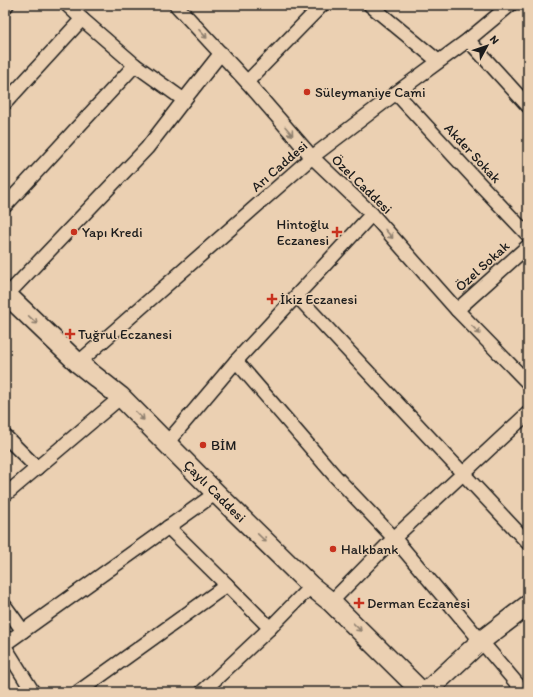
<svg xmlns="http://www.w3.org/2000/svg" width="533" height="697" font-family="Itim,sans-serif">
<style>
.lines{fill:none;stroke-linecap:round;stroke-linejoin:round}
.street-casing{stroke:#1c1c1c;stroke-width:16}
.secondary-casing{stroke:#1c1c1c;stroke-width:22}
.street{stroke:#ebd0b2;stroke-width:13}
.secondary{stroke:#ebd0b2;stroke-width:19}
.oneway{stroke:#8e7f6e}
.poi-dot{fill:#c8321e;stroke:#ebd0b2;stroke-width:1.5}
.labels{text-anchor:middle;stroke-width:3;stroke-linejoin:round;paint-order:stroke}
.poi-label{font-size:14px;fill:#1c1c1c;stroke:#ebd0b2;text-anchor:start}
.street-label{font-size:14px;fill:#1c1c1c;stroke:#ebd0b2}
</style>
<rect width="100%" height="100%" fill="#ebd0b2"/>
<filter id="ink" filterUnits="userSpaceOnUse"><feTurbulence type="fractalNoise" baseFrequency=".025" numOctaves="2"/><feDisplacementMap in="SourceGraphic" scale="8" xChannelSelector="R" yChannelSelector="G"/><feConvolveMatrix kernelMatrix="1 2 1 2 8 2 1 2 1" color-interpolation-filters="sRGB"/></filter>
<g filter="url(#ink)">
<g class="lines">
<g class="street-casing">
<g id="street">
<polyline points="67,5 82,19 135,65 184,100"/>
<polyline points="176,5 247,82 312,157 372,214 457,310 528,383"/>
<polyline points="370,5 438,61"/>
<polyline points="5,7 7,5"/>
<polyline points="468,40 528,106"/>
<polyline points="247,82 322,5"/>
<polyline points="396,93 478,182 528,235"/>
<polyline points="5,103 82,19"/>
<polyline points="5,206 135,65"/>
<polyline points="7,295 147,148 184,100 221,53"/>
<polyline points="297,296 528,543"/>
<polyline points="457,310 528,246"/>
<polyline points="236,361 335,476 394,538 528,413"/>
<polyline points="78,363 312,157 396,93 468,40 510,5"/>
<polyline points="5,436 37,468"/>
<polyline points="166,444 236,361 372,214"/>
<polyline points="5,495 121,397"/>
<polyline points="168,527 227,585"/>
<polyline points="331,602 394,538 524,692"/>
<polyline points="5,606 23,631"/>
<polyline points="5,644 216,493"/>
<polyline points="5,647 33,692"/>
<polyline points="78,692 227,585 270,628"/>
<polyline points="202,692 270,628 311,586"/>
</g>
</g>
<g class="secondary-casing">
<g id="secondary">
<polyline points="5,293 78,363 121,397 216,493 311,586 331,602 422,692"/>
<polyline points="426,692 481,641 528,605"/>
</g>
</g>
<use href="#street" class="street"/>
<use href="#secondary" class="secondary"/>
</g>
<defs><path id="oneway-shaft" d="M-6 0H5M1.5-3L5.5 0L1.5 3" fill="none" stroke-width="1.6" stroke-linecap="round" stroke-linejoin="round"/></defs>
<g class="oneway">
<use href="#oneway-shaft" transform="translate(203 34) rotate(47)"/>
<use href="#oneway-shaft" transform="translate(289 131) rotate(49)"/>
<use href="#oneway-shaft" transform="translate(389 234) rotate(49)"/>
<use href="#oneway-shaft" transform="translate(33 320) rotate(43)"/>
<use href="#oneway-shaft" transform="translate(476 330) rotate(46)"/>
<use href="#oneway-shaft" transform="translate(140 416) rotate(46)"/>
<use href="#oneway-shaft" transform="translate(262 538) rotate(44)"/>
<use href="#oneway-shaft" transform="translate(357 627) rotate(45)"/>
</g>
</g>
<g class="poi-dot">
<circle cx="307" cy="92" r="4"/>
<circle cx="74" cy="232" r="4"/>
<path d="M335 226h4v4h4v4h-4v4h-4v-4h-4v-4h4z"/>
<path d="M270 293h4v4h4v4h-4v4h-4v-4h-4v-4h4z"/>
<path d="M68 328h4v4h4v4h-4v4h-4v-4h-4v-4h4z"/>
<circle cx="203" cy="445" r="4"/>
<circle cx="333" cy="549" r="4"/>
<path d="M357 597h4v4h4v4h-4v4h-4v-4h-4v-4h4z"/>
</g>
<g class="labels">
<g class="poi-label">
<text x="315" y="97">Süleymaniye Cami</text>
<text x="329" y="229" text-anchor="end">Hintoğlu<tspan x="329" dy="16">Eczanesi</tspan></text>
<text x="82" y="237">Yapı Kredi</text>
<text x="280" y="304">İkiz Eczanesi</text>
<text x="78" y="339">Tuğrul Eczanesi</text>
<text x="211" y="450">BİM</text>
<text x="341" y="554">Halkbank</text>
<text x="367" y="608">Derman Eczanesi</text>
</g>
<g class="street-label">
<text transform="translate(473 153) rotate(47)" y="5">Akder Sokak</text>
<text transform="translate(279 166) rotate(-41)" y="5">Arı Caddesi</text>
<text transform="translate(362 184) rotate(44)" y="5">Özel Caddesi</text>
<text transform="translate(482 266) rotate(-42)" y="5">Özel Sokak</text>
<text transform="translate(215 491) rotate(45)" y="5">Çaylı Caddesi</text>
</g>
</g>
<rect width="533" height="697" fill="none" stroke="#ebd0b2" stroke-width="20"/>
<rect x="10" y="10" width="513" height="677" fill="none" stroke="#1c1c1c" stroke-width="1.5" filter="url(#ink)"/>
<g transform="translate(487 46) rotate(50)" stroke="#ebd0b2" stroke-width="3" paint-order="stroke">
<path d="M0-3L7 15L0 10L-7 15Z" fill="#1c1c1c"/>
<text y="-6" font-size="11" font-weight="bold" text-anchor="middle" fill="#1c1c1c">N</text>
</g>
</svg>
